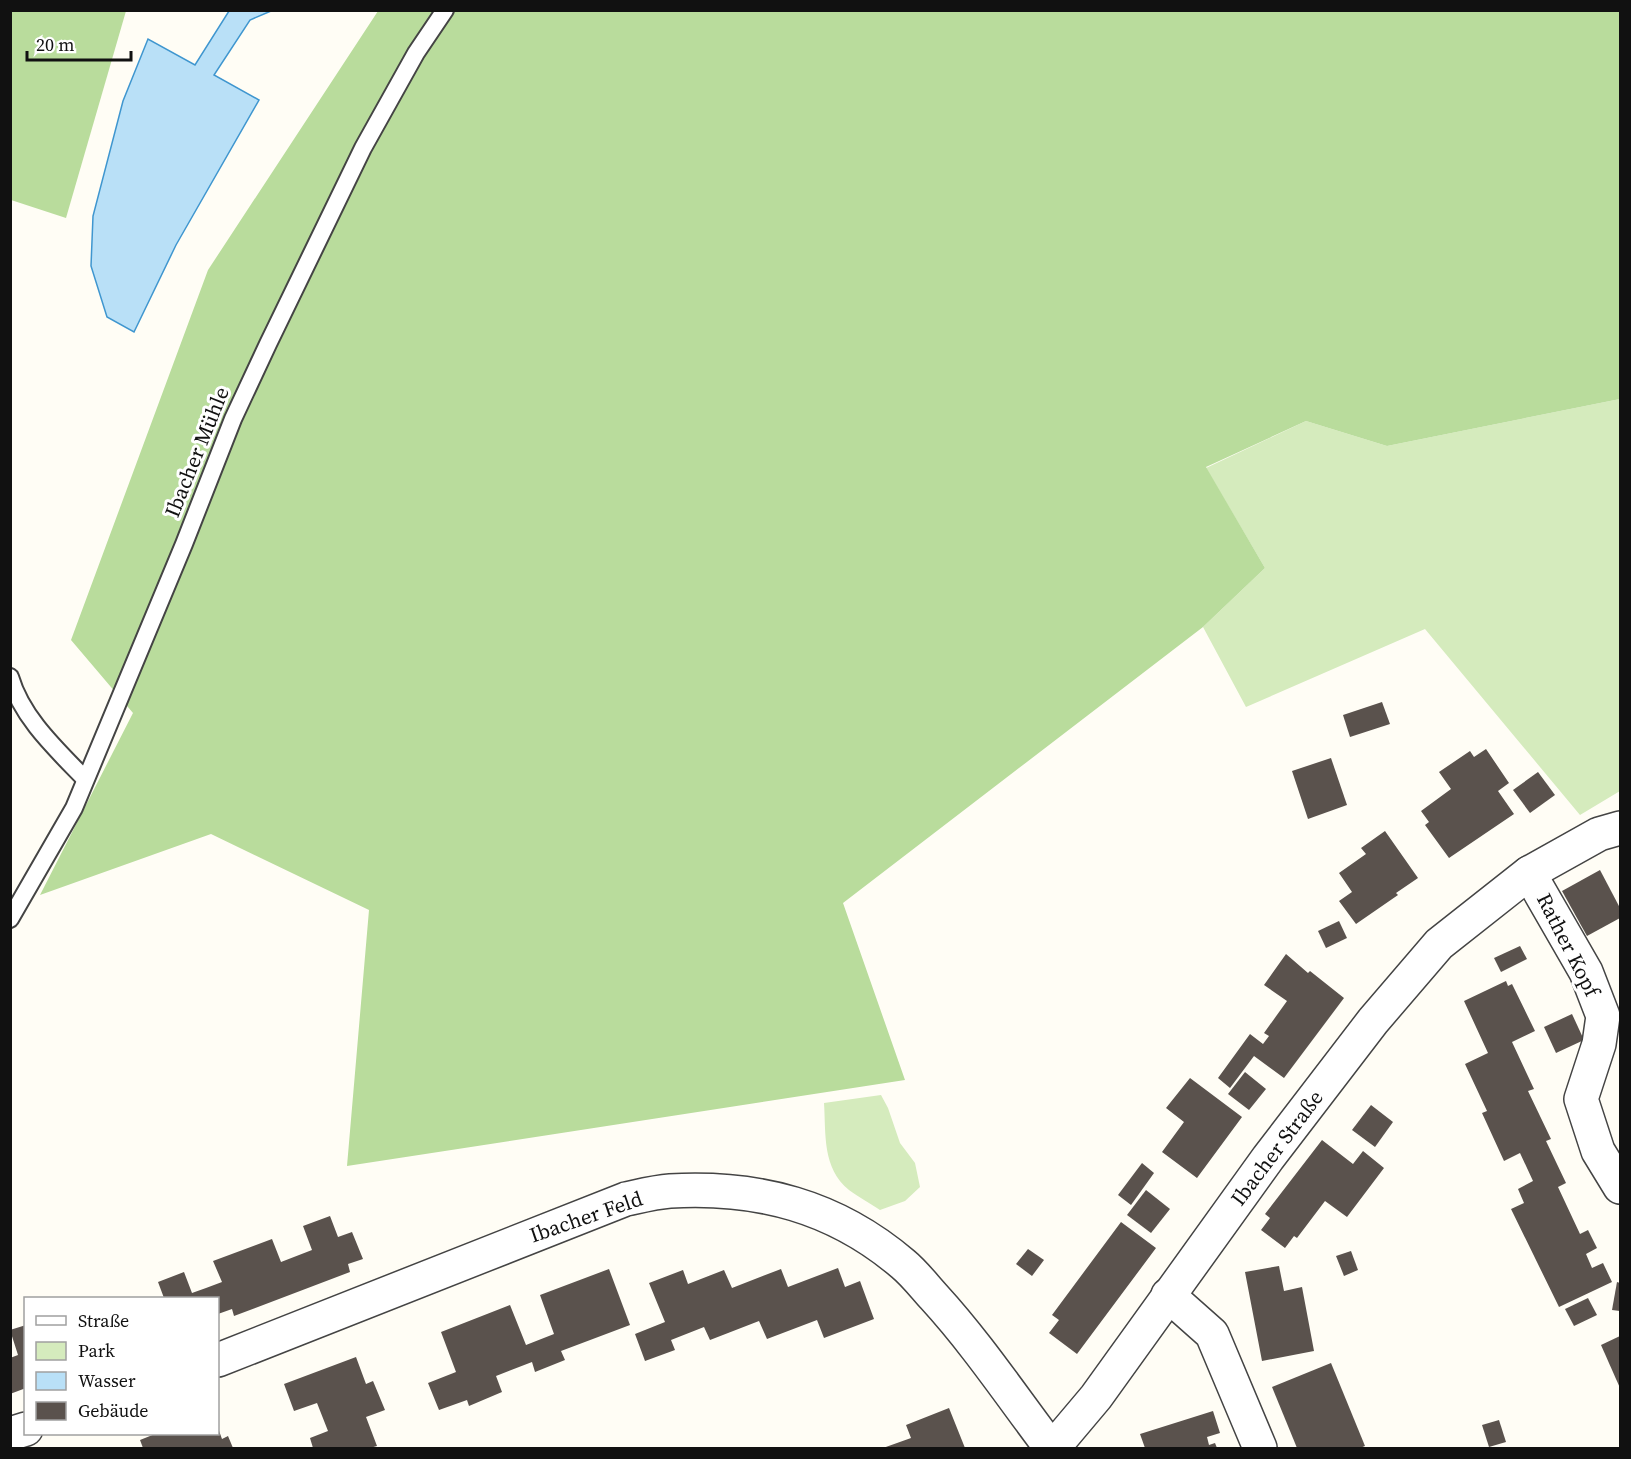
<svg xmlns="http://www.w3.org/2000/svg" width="1631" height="1459" font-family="'Source Serif 4',serif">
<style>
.green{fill:#d5ebbd}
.forest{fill:#b9dc9c}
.water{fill:#b9e0f7;stroke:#3f96cf;stroke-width:1.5}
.building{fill:#5a524d}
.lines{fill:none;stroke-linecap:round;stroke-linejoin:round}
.lane-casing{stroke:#444;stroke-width:20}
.street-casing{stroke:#444;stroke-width:36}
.lane{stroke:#fff;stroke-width:16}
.street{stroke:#fff;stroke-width:33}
.labels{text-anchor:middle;stroke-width:6;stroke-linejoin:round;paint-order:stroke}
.street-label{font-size:21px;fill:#111;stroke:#fff}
</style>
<rect width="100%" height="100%" fill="#fffdf5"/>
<g class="green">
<polygon points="1620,399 1620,791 1580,815 1425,629 1246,707 1203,627 1265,568 1206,468 1306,421 1387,446"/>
<path d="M881,1095l7,13 12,35 15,20 5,24 -15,14 -25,9c-10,-7 -22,-13 -31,-20 -27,-22 -23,-56 -25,-87z"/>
</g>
<g class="forest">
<polygon points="11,10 126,11 66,218 11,200"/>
<polygon points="378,11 1620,11 1620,399 1387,446 1306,421 1206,467 1265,568 1203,627 843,903 905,1080 347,1166 369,910 211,834 40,895 133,713 71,640 208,270"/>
</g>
<polygon class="water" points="229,11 271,11 250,20 214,75 259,100 176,245 134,332 107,317 91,266 93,216 123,101 148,39 195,65"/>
<g class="building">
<polygon points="1382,702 1390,724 1350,737 1343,715"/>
<polygon points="1486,749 1509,783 1498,791 1514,814 1449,858 1425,825 1429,822 1421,811 1451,789 1439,772 1470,751 1474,757"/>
<polygon points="1331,758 1347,805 1308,819 1292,771"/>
<polygon points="1538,772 1555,795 1530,813 1513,790"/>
<polygon points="1385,831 1418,878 1396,893 1398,895 1356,924 1339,901 1352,892 1339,873 1366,854 1361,848"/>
<polygon points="1600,870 1620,908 1620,918 1587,936 1562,891"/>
<polygon points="1339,921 1347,938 1326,948 1318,931"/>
<polygon points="1520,946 1527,959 1501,972 1494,958"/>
<polygon points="1286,954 1308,973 1310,971 1344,998 1284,1078 1254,1056 1230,1088 1218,1078 1250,1034 1263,1044 1269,1036 1264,1033 1287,1001 1264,985"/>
<polygon points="1506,981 1508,986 1512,984 1535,1031 1512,1042 1534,1089 1528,1091 1551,1139 1546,1141 1566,1183 1558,1187 1580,1234 1588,1230 1597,1248 1586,1254 1592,1268 1603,1263 1612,1282 1559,1307 1511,1209 1524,1203 1518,1189 1533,1181 1520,1153 1504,1161 1482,1113 1487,1111 1465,1064 1488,1053 1464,1001"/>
<polygon points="1572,1014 1584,1040 1556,1053 1544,1027"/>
<polygon points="1245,1072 1266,1089 1249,1110 1228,1094"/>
<polygon points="1190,1078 1242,1117 1197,1178 1162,1152 1184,1122 1166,1108"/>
<polygon points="1371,1105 1393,1122 1375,1147 1352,1130"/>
<polygon points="1322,1140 1353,1164 1363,1151 1384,1168 1347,1217 1325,1201 1297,1238 1294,1236 1285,1248 1261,1230 1270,1218 1265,1214"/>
<polygon points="1142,1163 1154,1173 1131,1205 1118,1195"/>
<polygon points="1146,1190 1170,1209 1151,1233 1127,1215"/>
<polygon points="330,1216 338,1237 352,1232 363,1259 348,1264 350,1272 234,1316 232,1309 218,1314 218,1298 164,1298 158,1282 184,1272 192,1293 206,1288 222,1282 213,1261 272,1239 281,1262 312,1250 303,1226"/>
<polygon points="1121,1222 1156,1248 1077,1354 1049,1333 1059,1320 1052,1315"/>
<polygon points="1028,1249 1044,1260 1032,1276 1016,1264"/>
<polygon points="1351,1251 1358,1270 1344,1276 1336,1256"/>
<polygon points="1279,1266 1284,1291 1302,1287 1314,1351 1262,1361 1245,1272"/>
<polygon points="838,1268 845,1287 860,1281 874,1319 824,1338 817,1320 767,1339 759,1321 710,1340 704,1327 671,1340 675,1350 645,1361 635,1334 665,1322 649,1283 683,1270 688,1284 724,1270 732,1288 781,1269 788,1287"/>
<polygon points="609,1269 630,1325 561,1351 565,1360 535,1372 532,1362 496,1376 502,1392 469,1406 467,1400 439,1410 428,1383 456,1372 441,1332 510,1305 526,1345 554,1334 540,1295"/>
<polygon points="1617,1282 1620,1283 1620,1311 1612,1310"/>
<polygon points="1588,1298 1597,1315 1574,1326 1565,1309"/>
<polygon points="26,1325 26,1388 10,1394 10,1358 18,1355 10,1330"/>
<polygon points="1620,1336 1620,1388 1601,1345"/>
<polygon points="356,1357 366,1384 373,1381 385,1410 366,1417 377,1446 370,1448 313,1448 310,1438 328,1431 317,1403 294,1411 284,1384"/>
<polygon points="1331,1363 1365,1446 1360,1448 1297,1448 1272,1387"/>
<polygon points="949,1408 965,1448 883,1448 911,1438 906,1425"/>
<polygon points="1213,1411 1220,1433 1207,1437 1209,1445 1215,1443 1217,1448 1145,1448 1140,1434"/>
<polygon points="1499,1420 1506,1442 1489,1447 1482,1425"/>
<polygon points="218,1428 222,1439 228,1436 233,1448 143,1448 140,1440 155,1434 218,1434"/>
</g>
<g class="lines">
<g class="lane-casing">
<g id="lane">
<path d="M10,677c12,41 46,72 75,102"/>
<polyline points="10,919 74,808 184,544 233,419 268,344 363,148 416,53 445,10"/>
</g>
</g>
<g class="street-casing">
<g id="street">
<polyline points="1529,873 1586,972 1603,1016 1599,1044 1581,1099 1598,1151 1620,1187"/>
<polyline points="1168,1295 1212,1334 1260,1448"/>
<path d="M218,1360l408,-161c14,-3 30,-7 44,-8 88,-5 165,15 233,73 11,9 21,22 31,33 43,47 79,101 117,151"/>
<polyline points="10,1434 26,1429"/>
<polyline points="1053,1448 1096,1397 1268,1158 1373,1021 1439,944 1529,873 1599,834 1620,828"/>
</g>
</g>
<use href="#lane" class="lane"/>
<use href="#street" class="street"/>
</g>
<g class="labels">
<g class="street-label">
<text transform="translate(197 452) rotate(-68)" y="7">Ibacher Mühle</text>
<text transform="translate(1568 945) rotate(63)" y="7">Rather Kopf</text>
<text transform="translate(1277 1148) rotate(-53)" y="7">Ibacher Straße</text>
<text transform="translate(586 1217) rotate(-19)" y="7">Ibacher Feld</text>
</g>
</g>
<rect width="1631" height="1459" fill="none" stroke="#111111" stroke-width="24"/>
<rect x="24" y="1297" width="195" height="138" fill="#ffffff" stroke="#a0a0a0" stroke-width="1.5"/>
<rect x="36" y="1316" width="30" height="9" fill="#ffffff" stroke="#a0a0a0" stroke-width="1.5"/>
<text x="78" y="1327" font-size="18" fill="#111111">Straße</text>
<rect x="36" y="1342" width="30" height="18" fill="#d5ebbd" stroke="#a0a0a0" stroke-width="1.5"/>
<text x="78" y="1357" font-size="18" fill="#111111">Park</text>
<rect x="36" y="1372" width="30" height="18" fill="#b9e0f7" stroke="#a0a0a0" stroke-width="1.5"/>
<text x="78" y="1387" font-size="18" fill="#111111">Wasser</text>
<rect x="36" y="1402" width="30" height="18" fill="#5a524d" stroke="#a0a0a0" stroke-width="1.5"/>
<text x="78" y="1417" font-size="18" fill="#111111">Gebäude</text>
<path d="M27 51v9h104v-9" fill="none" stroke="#111111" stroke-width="3"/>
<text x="36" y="51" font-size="18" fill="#111111" stroke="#ffffff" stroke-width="4.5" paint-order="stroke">20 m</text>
</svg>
